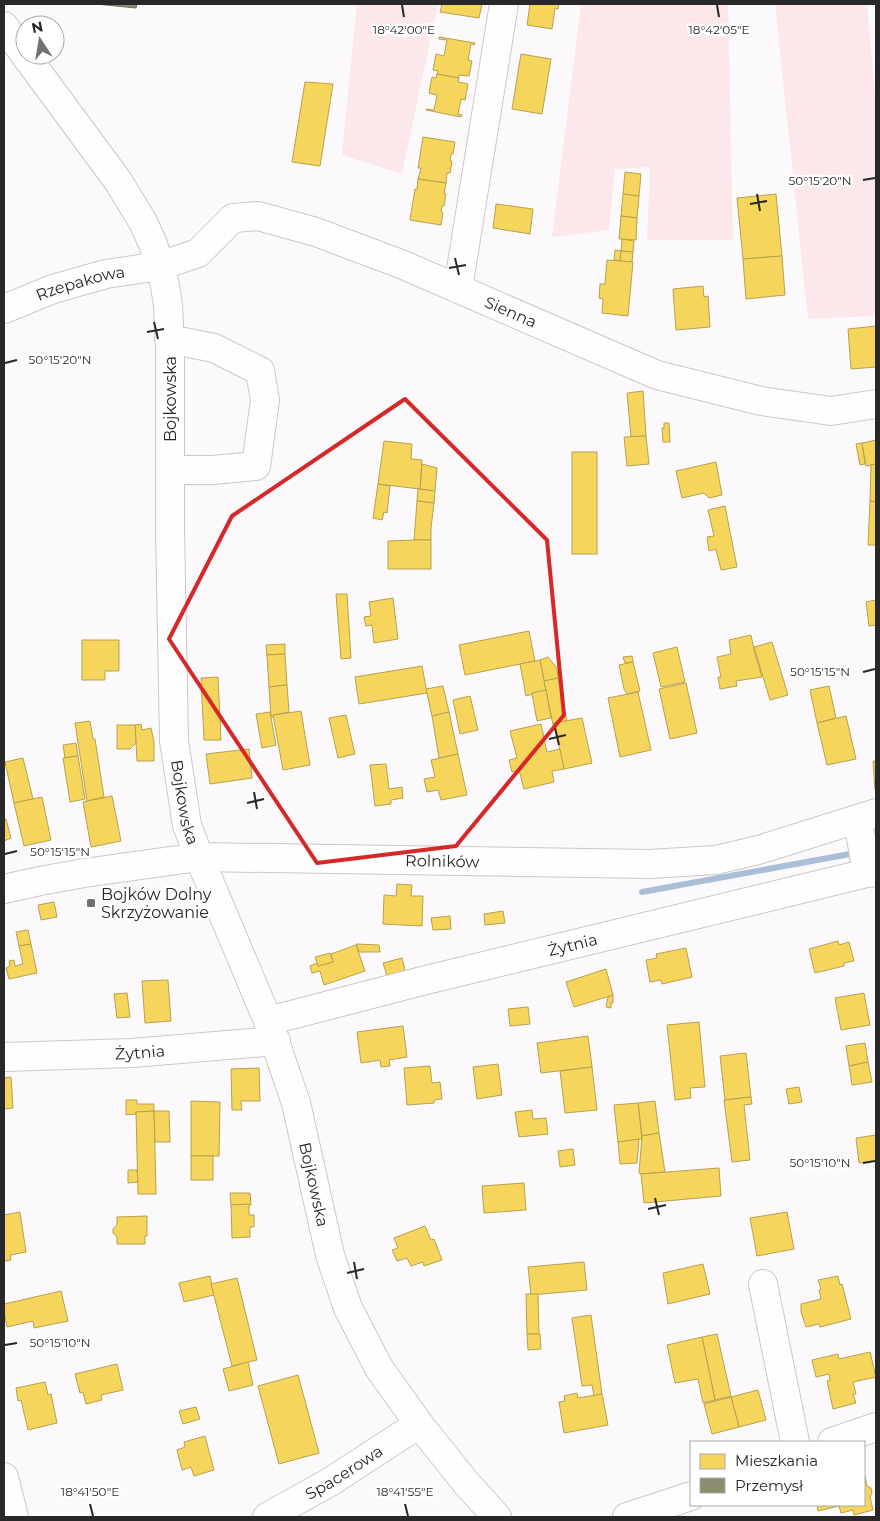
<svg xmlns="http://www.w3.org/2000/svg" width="880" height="1521" font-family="Montserrat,sans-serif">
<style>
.green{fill:#fce8eb}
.homes{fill:#f6d55c;stroke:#b8a14d}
.industry{fill:#8c8c6e;stroke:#6e6e59}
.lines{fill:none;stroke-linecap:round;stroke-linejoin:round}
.stream{stroke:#aabed7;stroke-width:6}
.minor-casing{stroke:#cac8ca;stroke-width:30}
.minor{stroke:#fefeff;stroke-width:28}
.marked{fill:none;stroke:#d62828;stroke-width:4;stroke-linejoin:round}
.ticks{fill:none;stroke:#282729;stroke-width:2}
.poi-dot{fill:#727073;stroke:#fff;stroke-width:2}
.labels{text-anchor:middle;stroke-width:5;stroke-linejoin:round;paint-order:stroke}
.street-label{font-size:16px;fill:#282729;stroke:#fff}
.poi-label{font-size:16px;fill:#282729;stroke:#fff;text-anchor:start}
.ticks-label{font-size:12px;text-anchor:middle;fill:#282729;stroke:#fff;stroke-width:5;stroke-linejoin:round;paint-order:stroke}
</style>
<rect width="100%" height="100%" fill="#fbf9fc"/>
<g class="green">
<polygon points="357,4 438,4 402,174 342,155"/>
<polygon points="581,4 728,4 733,240 647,240 650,167 615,169 609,230 552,237"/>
<polygon points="775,4 867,4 876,105 876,316 808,319"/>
</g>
<g class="homes">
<polygon points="442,4 482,4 479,18 440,12"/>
<polygon points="530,4 559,4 558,9 555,8 552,29 527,25"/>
<polygon points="439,37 475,43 474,45 471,44 468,60 472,61 469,76 459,75 459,78 437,74 438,71 433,70 436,54 444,56 447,40 439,39"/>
<polygon points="521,54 551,59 542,114 512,109"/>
<polygon points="437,74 459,78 458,82 468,84 465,100 461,99 458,114 462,115 461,117 426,110 426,109 434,110 437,95 429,93 432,77 436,78"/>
<polygon points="305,82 333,84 320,166 292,162"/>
<polygon points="423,137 455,142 453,154 451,154 450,161 452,161 450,173 447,173 446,183 418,179 421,168 418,168"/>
<polygon points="625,172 641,174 639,196 623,194"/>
<polygon points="418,179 446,183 444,194 446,194 444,206 442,206 441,212 443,213 441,225 410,220 415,189 417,189"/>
<polygon points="623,194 639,196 637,218 621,216"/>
<polygon points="776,194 782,256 743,259 737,198"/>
<polygon points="496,204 533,209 530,234 493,228"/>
<polygon points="621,216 637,218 636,240 619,239"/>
<polygon points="622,239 634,241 633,252 621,251"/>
<polygon points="615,250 621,251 620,261 614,260"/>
<polygon points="621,251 633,252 632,262 620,261"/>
<polygon points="782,256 785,295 746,299 743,259"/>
<polygon points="607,260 633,262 628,316 602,313 603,299 599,298 600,284 605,284"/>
<polygon points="703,286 704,297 708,296 710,327 676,330 673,289"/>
<polygon points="876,326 876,367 851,369 848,329"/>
<polygon points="643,391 646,436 631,437 627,393"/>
<polygon points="664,423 669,423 670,442 663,442 662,428 664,428"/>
<polygon points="646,436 649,464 627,466 624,437"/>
<polygon points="876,440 876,464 866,466 862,443"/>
<polygon points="384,441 412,444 411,459 422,460 420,489 378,484"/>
<polygon points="862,443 865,464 860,465 856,444"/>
<rect x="572" y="452" width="25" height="102"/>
<polygon points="716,462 722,495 709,498 704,493 682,498 676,471"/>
<polygon points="422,464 437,468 435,491 420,489"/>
<polygon points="876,464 876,502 870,501 871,465"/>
<polygon points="378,484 390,486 387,513 384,512 382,520 373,518"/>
<polygon points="418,489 435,491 434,503 417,501"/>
<polygon points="417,501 434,503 431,528 431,540 414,540"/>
<polygon points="870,501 876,502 876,545 868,545"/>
<polygon points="725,506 737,567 721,570 716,549 709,551 707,537 714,536 708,510"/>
<polygon points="414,540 431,540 431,569 388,569 388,541"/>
<polygon points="336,594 347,594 351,658 341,659"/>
<polygon points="393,598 398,639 374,643 372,625 366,626 364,617 371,616 369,602"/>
<polygon points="876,600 876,625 869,626 866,602"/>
<polygon points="529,631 535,661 465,675 459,645"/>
<polygon points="751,635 754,650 762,677 736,681 737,686 720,689 718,677 721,677 717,657 731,654 729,640"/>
<polygon points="82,640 119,640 119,671 105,671 105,680 82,680"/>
<polygon points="772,642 788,695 770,700 754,647"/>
<polygon points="285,644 285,654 267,655 266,645"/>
<polygon points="677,647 685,682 661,687 653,653"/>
<polygon points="285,654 287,685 269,687 267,655"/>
<polygon points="632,656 633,662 625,663 623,657"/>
<polygon points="548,657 557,668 558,678 544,681 540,660"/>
<polygon points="540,660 546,690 526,696 520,664"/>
<polygon points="633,662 640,691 627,694 624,689 619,665"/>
<polygon points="422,666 427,693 359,704 355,677"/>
<polygon points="218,677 221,740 204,740 201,678"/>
<polygon points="558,678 567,721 554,723 555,725 553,725 544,681"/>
<polygon points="686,683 697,733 670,739 659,689"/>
<polygon points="287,685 289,712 273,715 273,717 271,717 269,687"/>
<polygon points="443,686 449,712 432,716 426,689"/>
<polygon points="829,686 836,718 817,723 810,690"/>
<polygon points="546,690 551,718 537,721 532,693"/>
<polygon points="638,692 651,750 620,757 608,698"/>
<polygon points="470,696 478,730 460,734 453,700"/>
<polygon points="301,711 310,765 283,770 273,715"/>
<polygon points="270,712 276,745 262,748 256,714"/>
<polygon points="449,712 458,754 439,758 432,716"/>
<polygon points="346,715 355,754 338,758 329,718"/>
<polygon points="846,716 856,759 827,765 817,723"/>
<polygon points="582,718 592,763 564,769 554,723"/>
<polygon points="90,721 93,739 95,739 104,797 87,801 75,723"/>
<polygon points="141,724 142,730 151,728 154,742 154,761 137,761 135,725"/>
<polygon points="541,724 547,752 560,749 564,769 552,771 554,782 524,789 519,770 512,772 509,760 517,758 510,731"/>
<polygon points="117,725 135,725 136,743 130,749 117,749"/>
<polygon points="76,743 78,756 65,758 63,745"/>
<polygon points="249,749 252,778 210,784 206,754"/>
<polygon points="458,754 467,795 441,800 438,790 427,792 424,779 435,777 431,760"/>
<polygon points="78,756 85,799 70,802 63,758"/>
<polygon points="23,758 33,799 14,803 5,762"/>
<polygon points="873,761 876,761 876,790 875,790"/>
<polygon points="386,764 389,789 402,787 403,798 391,800 391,804 375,806 370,765"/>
<polygon points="112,796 121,841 91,847 83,802"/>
<polygon points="42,797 51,840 24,846 14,803"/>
<polygon points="6,819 11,838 4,841 4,820"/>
<polygon points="397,884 412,885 411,896 423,896 422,926 383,924 384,895 396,896"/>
<polygon points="54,902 57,917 41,920 38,905"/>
<polygon points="503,911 505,923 485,925 484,914"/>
<polygon points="450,916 451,929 433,930 431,918"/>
<polygon points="28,930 31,944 19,946 16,932"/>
<polygon points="838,941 839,945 849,942 854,961 844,963 844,966 815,973 809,949"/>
<polygon points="31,944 37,973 9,979 6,968 10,966 9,961 14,960 15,966 23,964 19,946"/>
<polygon points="356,944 379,945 380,952 359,952"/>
<polygon points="356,945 365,971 324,985 320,971 312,973 310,966 317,963 318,966 333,962 331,954"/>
<polygon points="686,948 692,977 662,984 661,980 650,982 646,960 657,958 656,954"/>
<polygon points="330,953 333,962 318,966 315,957"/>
<polygon points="402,958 405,971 387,976 383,963"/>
<polygon points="606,969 613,995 574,1007 566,982"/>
<polygon points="168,980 171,1021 145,1023 142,981"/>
<polygon points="127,993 130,1017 117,1018 114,994"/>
<polygon points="864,993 870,1025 841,1030 835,998"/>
<polygon points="613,995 613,1003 611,1003 611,1008 606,1007 608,997"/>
<polygon points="528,1007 530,1024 510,1026 508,1009"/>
<polygon points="699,1022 705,1087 690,1088 691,1098 675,1100 667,1025"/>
<polygon points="403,1026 407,1057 389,1060 390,1066 381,1067 380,1060 361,1063 357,1032"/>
<polygon points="588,1036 592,1067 541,1073 537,1043"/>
<polygon points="865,1043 868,1062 849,1066 846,1046"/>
<polygon points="746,1053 751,1097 725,1100 720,1056"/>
<polygon points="868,1062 872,1082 852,1085 849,1066"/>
<polygon points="498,1064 502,1095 477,1099 473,1067"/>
<polygon points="430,1066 432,1083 440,1082 442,1099 434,1100 434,1103 407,1105 404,1068"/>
<polygon points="592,1067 597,1110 565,1113 560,1071"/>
<polygon points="259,1068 260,1101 241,1101 242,1110 232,1110 231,1069"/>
<polygon points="11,1077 13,1108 4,1109 4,1078"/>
<polygon points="799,1087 802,1102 789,1104 786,1089"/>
<polygon points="751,1097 752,1104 744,1105 750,1160 732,1162 724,1100"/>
<polygon points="126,1100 137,1100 137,1104 154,1104 154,1111 136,1112 136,1114 126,1115"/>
<polygon points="191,1101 220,1102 219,1156 191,1156"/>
<polygon points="655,1101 659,1133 642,1136 638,1103"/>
<polygon points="638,1103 642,1139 618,1142 614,1105"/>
<polygon points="532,1110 533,1119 546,1118 548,1134 519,1137 515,1112"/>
<polygon points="154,1111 156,1194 138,1194 136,1112"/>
<polygon points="154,1111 169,1111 170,1142 155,1142"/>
<polygon points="659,1133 665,1172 641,1174 639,1173 642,1136"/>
<polygon points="876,1135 876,1161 859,1163 856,1138"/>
<polygon points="639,1139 637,1163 620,1164 618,1142"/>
<polygon points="573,1149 575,1165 560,1167 558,1151"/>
<rect x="191" y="1156" width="22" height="24"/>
<polygon points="719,1168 721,1196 644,1203 641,1174"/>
<polygon points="128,1170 137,1170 138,1182 128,1183"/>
<polygon points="524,1183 526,1210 484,1213 482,1186"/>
<polygon points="230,1193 250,1193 251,1205 231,1205"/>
<polygon points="249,1204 249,1215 254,1215 254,1227 250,1227 250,1237 232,1238 231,1205"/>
<polygon points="20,1212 26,1252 10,1255 11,1260 4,1261 4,1215"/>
<polygon points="787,1212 794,1249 757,1256 750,1218"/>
<polygon points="147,1216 147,1236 145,1236 145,1244 117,1244 117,1237 113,1233 113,1229 117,1225 117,1217"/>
<polygon points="425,1226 431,1240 434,1239 442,1260 424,1266 423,1262 411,1266 407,1258 397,1261 392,1250 398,1248 394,1238"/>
<polygon points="584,1262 587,1290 531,1295 528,1267"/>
<polygon points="703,1264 710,1294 668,1304 663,1273"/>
<polygon points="210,1276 214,1295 184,1302 179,1283"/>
<polygon points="838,1276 840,1285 842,1284 851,1319 820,1327 819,1324 806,1327 801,1312 801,1304 821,1299 819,1290 821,1289 818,1280"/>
<polygon points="237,1278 257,1360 232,1366 211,1284"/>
<polygon points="61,1291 68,1321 34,1328 33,1321 7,1327 4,1313 4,1304"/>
<polygon points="526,1294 538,1294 539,1334 527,1334"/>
<polygon points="591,1315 602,1394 594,1396 592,1385 582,1386 572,1318"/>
<polygon points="527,1334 540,1334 541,1349 528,1350"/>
<polygon points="717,1334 731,1396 715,1400 702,1337"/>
<polygon points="702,1337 715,1400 703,1403 698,1379 675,1383 667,1345"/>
<polygon points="870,1352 876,1377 853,1382 856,1394 853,1394 856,1403 833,1409 827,1381 830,1380 829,1374 816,1377 812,1360 838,1354 839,1359"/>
<polygon points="248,1362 253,1385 229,1391 223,1369"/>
<polygon points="117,1364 123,1390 101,1395 102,1400 86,1404 83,1392 80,1393 75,1374"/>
<polygon points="298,1375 319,1453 279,1464 258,1386"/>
<polygon points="45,1382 48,1395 51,1394 57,1423 28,1430 21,1400 18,1401 16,1388"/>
<polygon points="758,1390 766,1420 739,1427 731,1397"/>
<polygon points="577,1393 578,1398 602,1394 608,1425 564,1433 559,1402 565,1401 564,1396"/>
<polygon points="731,1397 739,1427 712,1434 704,1404"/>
<polygon points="196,1407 200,1419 183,1424 179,1411"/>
<polygon points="205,1436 214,1470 194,1476 191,1467 182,1470 177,1450 185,1447 184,1442"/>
<polygon points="865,1476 867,1486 871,1488 872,1493 870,1497 873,1510 854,1515 853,1510 841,1513 839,1506 818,1511 817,1505 864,1505 864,1477"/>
</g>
<polygon class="industry" points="96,4 137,4 136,8"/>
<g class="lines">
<polyline class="stream" points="642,892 850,854"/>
<g class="minor-casing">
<g id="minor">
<polyline points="4,26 25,55"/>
<path id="s1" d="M25,55l93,126 25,41 10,22 12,41 3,21 2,39v184l4,212 13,84 12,32 69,164 28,82 34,152 18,53 31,60 40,56 48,60 30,33"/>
<polyline points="458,288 504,4"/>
<path id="s2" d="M4,309l49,-20 53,-15 54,-8 38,-13 35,-35 25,-2 58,16 85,32 256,111 104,26 70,10 45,-7"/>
<polyline points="169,339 214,348 260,371 265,400 256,466 212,470 170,470"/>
<polyline points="857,820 861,838 867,873"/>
<path id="s3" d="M4,889l36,-8 44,-8 115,-16 450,7 67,-4 46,-11 114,-36"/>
<path id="s4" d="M268,1021l154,-40 445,-108 9,-1"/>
<path id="s5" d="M4,1057l128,-4 144,-12"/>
<polyline points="763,1284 795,1442"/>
<polyline points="832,1442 876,1427"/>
<polyline points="4,1477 14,1517"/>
<path id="s6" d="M267,1517l63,-35 89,-58"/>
<polyline points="627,1517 691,1496"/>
</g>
</g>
<use href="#minor" class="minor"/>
</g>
<path class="marked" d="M405,399l142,141 17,175 -108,131 -139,17 -148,-224 63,-123z"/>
<path class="ticks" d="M402,5l2,12M717,5l2,12M863,180l12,-2M757,194l3,17M750,204l17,-3M455,258l4,17M449,268l17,-3M154,322l4,17M147,332l17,-3M5,363l12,-3M863,672l12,-3M555,728l4,17M549,739l17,-4M254,792l3,17M247,803l17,-4M5,854l12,-3M863,1163l12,-2M655,1198l4,17M648,1209l18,-4M354,1262l3,17M347,1273l17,-4M5,1345l12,-2M90,1504l3,12M405,1504l3,12"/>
<rect class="poi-dot" x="86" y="898" width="10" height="10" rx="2.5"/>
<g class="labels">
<g class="street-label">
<text dy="6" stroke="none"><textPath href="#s2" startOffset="81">Rzepakowa</textPath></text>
<text dy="6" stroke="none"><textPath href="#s2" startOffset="548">Sienna</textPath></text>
<text transform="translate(170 399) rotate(-90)" y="6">Bojkowska</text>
<text dy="6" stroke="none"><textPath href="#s1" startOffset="790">Bojkowska</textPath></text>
<text dy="6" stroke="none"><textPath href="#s3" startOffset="441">Rolników</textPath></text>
<text dy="6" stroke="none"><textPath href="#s4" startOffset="314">Żytnia</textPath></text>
<text dy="6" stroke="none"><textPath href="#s5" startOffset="136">Żytnia</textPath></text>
<text dy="6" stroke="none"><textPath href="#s1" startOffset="1195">Bojkowska</textPath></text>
<text dy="6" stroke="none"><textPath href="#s6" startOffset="89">Spacerowa</textPath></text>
</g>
<g class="poi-label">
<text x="101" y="900">Bojków Dolny<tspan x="101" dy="18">Skrzyżowanie</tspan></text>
</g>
</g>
<g class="ticks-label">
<text x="404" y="34">18°42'00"E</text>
<text x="719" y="34">18°42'05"E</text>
<text x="820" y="185">50°15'20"N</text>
<text x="60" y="364">50°15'20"N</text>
<text x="820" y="676">50°15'15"N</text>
<text x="60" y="856">50°15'15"N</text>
<text x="820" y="1167">50°15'10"N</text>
<text x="60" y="1347">50°15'10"N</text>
<text x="90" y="1496">18°41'50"E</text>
<text x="405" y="1496">18°41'55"E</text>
</g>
<rect width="880" height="1521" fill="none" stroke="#282729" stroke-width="10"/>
<rect x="690" y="1441" width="175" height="65" fill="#ffffff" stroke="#a9a9a9"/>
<rect x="700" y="1454" width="25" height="15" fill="#f6d55c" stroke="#a9a9a9"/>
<text x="735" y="1466" font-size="15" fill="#282729">Mieszkania</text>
<rect x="700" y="1478" width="25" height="15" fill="#8c8c6e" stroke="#a9a9a9"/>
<text x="735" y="1491" font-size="15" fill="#282729">Przemysł</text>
<g transform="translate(40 40) rotate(348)"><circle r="24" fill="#ffffff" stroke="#a9a9a9"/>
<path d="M0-4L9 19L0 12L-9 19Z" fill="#727073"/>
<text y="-8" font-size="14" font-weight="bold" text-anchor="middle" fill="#282729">N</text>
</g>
</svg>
